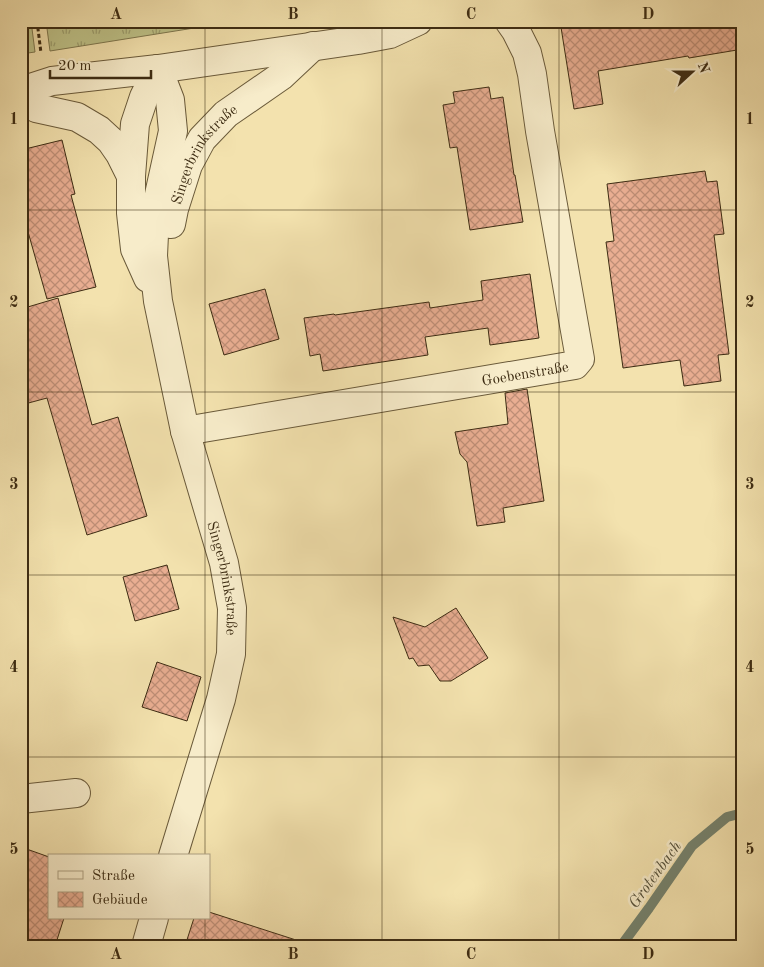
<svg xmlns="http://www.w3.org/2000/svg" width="764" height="967" font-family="'Old Standard TT',serif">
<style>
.grass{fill:url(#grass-tufts);stroke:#7e774e}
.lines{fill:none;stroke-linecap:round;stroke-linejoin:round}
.stream{stroke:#75836f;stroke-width:10}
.building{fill:url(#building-cross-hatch);stroke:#3d2c13}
.minor-casing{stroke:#6a5a3a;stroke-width:30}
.path{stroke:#3d2c13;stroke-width:3;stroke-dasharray:4 2.5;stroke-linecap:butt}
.minor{stroke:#f7ecca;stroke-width:28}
.grid{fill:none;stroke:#3d2c13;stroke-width:1;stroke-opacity:0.55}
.labels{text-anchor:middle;stroke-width:5;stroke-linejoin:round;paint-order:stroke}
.street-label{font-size:15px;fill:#3d2c13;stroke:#f7ecca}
.water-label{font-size:16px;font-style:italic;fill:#54503a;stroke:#f7ecca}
.neatline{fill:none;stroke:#3d2c13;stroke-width:2}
.grid-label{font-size:16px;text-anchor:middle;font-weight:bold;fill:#3d2c13}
</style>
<defs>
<pattern id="grass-tufts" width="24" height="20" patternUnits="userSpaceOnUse" patternTransform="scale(1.25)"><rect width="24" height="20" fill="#bec288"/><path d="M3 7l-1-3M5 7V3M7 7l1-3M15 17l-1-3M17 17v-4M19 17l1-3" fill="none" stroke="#9c9e6e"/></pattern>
<pattern id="building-cross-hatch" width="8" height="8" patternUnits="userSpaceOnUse" patternTransform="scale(1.25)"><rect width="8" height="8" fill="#e9ae92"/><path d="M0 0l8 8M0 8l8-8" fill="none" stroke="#be8e76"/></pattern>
</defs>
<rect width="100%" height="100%" fill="#f3e2ae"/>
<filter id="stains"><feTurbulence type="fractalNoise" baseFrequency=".004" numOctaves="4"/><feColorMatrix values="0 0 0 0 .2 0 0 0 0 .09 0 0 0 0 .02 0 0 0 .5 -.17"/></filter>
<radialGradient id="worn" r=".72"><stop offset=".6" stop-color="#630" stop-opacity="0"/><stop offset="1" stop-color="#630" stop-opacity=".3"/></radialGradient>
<g class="grass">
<polygon points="21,21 31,21 35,52 21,54"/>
<polygon points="46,21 111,21 112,27 146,21 238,21 50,51"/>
</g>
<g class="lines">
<polyline class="stream" points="621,946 649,908 692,846 727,817 743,813"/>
</g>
<g class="building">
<polygon points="560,21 663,21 664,27 700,21 743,21 743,49 689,58 688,56 598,71 603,104 574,109"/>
<polygon points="489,87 491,99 503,97 514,175 515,175 523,222 470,230 457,147 450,148 443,105 455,103 453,92"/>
<polygon points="62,140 75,194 71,195 96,287 47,299 21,207 21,150"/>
<polygon points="705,171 707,182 717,181 724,234 714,235 729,354 718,355 721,381 684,386 680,360 623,368 606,242 614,241 607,184"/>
<polygon points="530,274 539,338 490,345 488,328 425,337 428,355 323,371 320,354 310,356 304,318 334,314 335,315 429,302 430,308 483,300 481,281"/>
<polygon points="265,289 279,339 224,355 209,304"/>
<polygon points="58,298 92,425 118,417 147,516 87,535 47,398 21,405 21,309"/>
<polygon points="527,389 544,501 503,508 505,522 477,526 467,462 460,454 455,432 508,424 505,393"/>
<polygon points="167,565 179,609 135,621 123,577"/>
<polygon points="456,608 488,658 451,681 440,681 429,665 418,666 413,658 409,659 393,617 425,627"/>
<polygon points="157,662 201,677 187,721 142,707"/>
<polygon points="21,847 49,857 49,918 64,918 55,946 21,946"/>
<polygon points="209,912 296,940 295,946 185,946 194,918 209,918"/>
</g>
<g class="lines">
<g class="minor-casing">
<g id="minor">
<path id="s1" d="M158,69l12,31 3,31 -18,82 -2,43 5,45 27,130 39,132 8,45 -1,46 -10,45 -48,157"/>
<polyline points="21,91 52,81 158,69 358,40 390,34 418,21"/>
<polyline points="21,97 36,108 77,117 99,130 111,141 120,154 131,176"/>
<path id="s2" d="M171,224l3,-15 14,-44 14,-26 24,-25 55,-38 32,-30"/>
<polyline points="148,278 135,249 131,213 131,176 135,124 144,97 158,69"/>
<path id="s3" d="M185,431l390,-66 5,-6 -40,-228 -8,-57 -5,-21 -11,-22 -7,-10"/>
<polyline points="21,799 76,793"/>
<polyline points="146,946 154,918"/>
</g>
</g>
<polyline class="path" points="37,21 41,53"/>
<use href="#minor" class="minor"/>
</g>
<path class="grid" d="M205,21v835M382,21v925M559,21v925M21,210h722M21,392h722M21,575h722M21,757h722M205,918v28"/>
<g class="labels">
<g class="street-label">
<text dy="5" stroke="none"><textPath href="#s2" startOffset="79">Singerbrinkstraße</textPath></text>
<text dy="5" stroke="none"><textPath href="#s3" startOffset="345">Goebenstraße</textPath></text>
<text dy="5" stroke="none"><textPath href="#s1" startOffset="522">Singerbrinkstraße</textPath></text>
</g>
<g class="water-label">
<text transform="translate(654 874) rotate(-54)" y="6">Grotenbach</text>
</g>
</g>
<rect width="764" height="967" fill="none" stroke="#f3e2ae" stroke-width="55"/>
<rect x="48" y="854" width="162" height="65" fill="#f7ecca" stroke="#ad9f81"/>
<rect x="58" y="871" width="25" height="8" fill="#f7ecca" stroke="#ad9f81"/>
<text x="92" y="880" font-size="15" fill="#3d2c13">Straße</text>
<rect x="58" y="892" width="25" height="15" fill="url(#building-cross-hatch)" stroke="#ad9f81"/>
<text x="92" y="904" font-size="15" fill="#3d2c13">Gebäude</text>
<g transform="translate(692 72) rotate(69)" stroke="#f7ecca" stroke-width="4" paint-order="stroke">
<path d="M0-4L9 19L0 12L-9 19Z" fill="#3d2c13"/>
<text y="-8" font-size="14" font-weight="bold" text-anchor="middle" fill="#3d2c13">N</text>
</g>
<path d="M50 70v8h101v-8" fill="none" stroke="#3d2c13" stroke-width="2.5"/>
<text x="58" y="70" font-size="15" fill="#3d2c13" stroke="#f7ecca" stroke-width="4" paint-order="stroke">20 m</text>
<rect x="28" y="28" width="708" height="912" class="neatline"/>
<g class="grid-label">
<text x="116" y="19">A</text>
<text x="293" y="19">B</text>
<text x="471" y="19">C</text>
<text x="648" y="19">D</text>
<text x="14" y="124">1</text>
<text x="750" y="124">1</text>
<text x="14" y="307">2</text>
<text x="750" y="307">2</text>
<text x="14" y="489">3</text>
<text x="750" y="489">3</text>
<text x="14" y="672">4</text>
<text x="750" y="672">4</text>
<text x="14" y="854">5</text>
<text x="750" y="854">5</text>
<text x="116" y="959">A</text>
<text x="293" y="959">B</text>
<text x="471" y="959">C</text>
<text x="648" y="959">D</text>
</g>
<rect width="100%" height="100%" filter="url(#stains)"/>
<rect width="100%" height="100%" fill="url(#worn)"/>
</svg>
